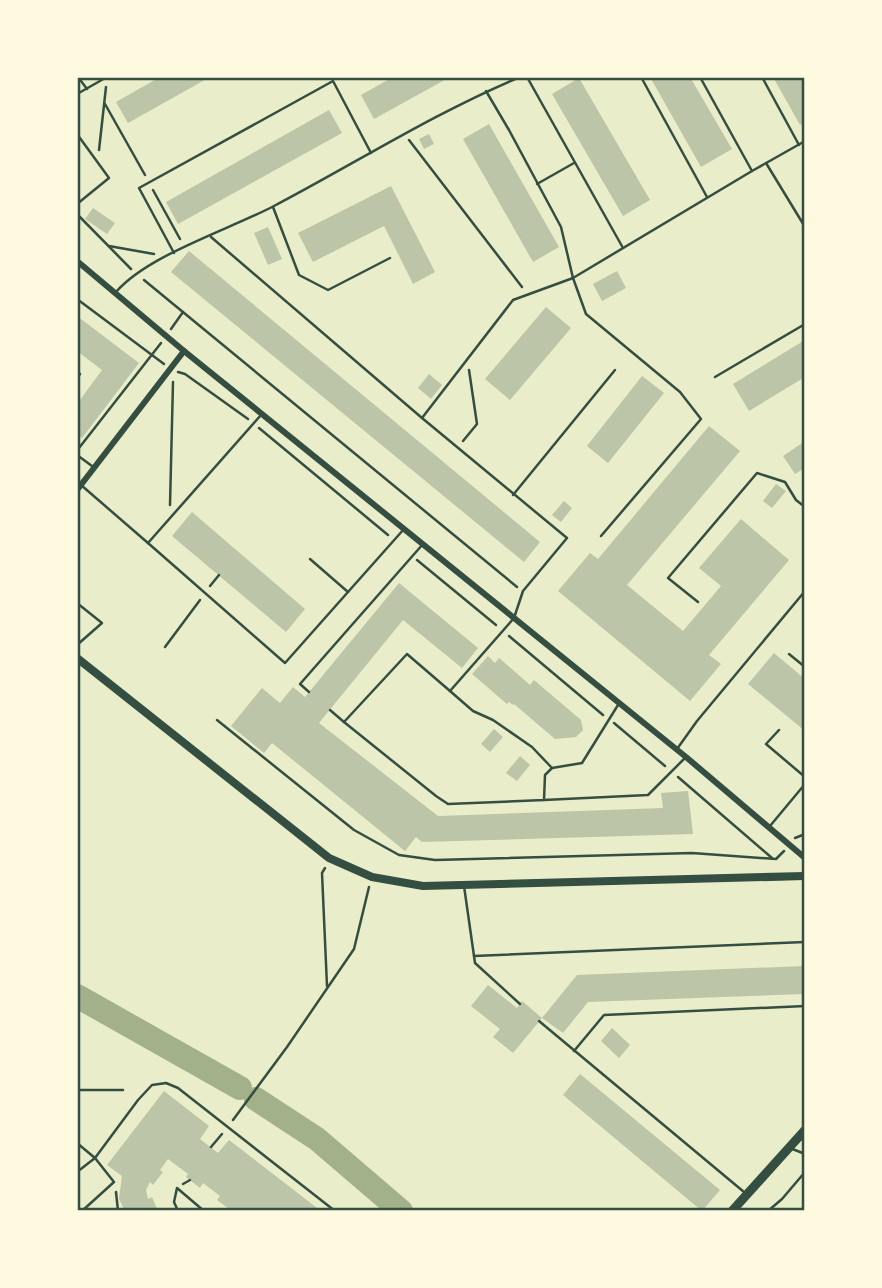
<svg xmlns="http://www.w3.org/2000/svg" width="882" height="1288" font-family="'Noto Sans',sans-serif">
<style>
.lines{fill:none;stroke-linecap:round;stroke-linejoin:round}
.river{stroke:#a3b18a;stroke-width:24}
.building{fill:#bcc5a7}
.path{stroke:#344e41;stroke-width:2.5}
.service{stroke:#344e41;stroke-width:2.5}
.minor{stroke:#344e41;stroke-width:6}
.tertiary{stroke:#344e41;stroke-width:8}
.secondary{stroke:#344e41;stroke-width:9}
.neatline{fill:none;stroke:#344e41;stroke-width:2.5}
</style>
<rect width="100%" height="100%" fill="#e9edc9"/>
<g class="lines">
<g class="river">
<polyline points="77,996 240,1088"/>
<polyline points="256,1099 317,1139 401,1211"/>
</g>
</g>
<g class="building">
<polygon points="160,77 210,77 128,123 116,102"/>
<polygon points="393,77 450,77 374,119 361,95"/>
<polygon points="650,77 690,77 732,149 701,167"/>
<polygon points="773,77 805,77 805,122 800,125"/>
<polygon points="579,78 650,200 623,216 552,94"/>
<polygon points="329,110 342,133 178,224 166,202"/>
<polygon points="489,124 559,247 533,262 463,139"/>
<polygon points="429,134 434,144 424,149 419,139"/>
<polygon points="391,186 435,272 413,284 384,226 313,262 298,233"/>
<polygon points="93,208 115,223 107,234 85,219"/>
<polygon points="268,227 282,259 268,265 254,233"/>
<polygon points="189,251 540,542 524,562 171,272"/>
<polygon points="617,271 626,288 602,301 593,284"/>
<polygon points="546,307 571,328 510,400 485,379"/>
<polygon points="77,316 139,363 82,438 77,435 77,404 102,370 77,351"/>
<polygon points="805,340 805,377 749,411 733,384"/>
<polygon points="429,374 442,385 431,399 418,388"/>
<polygon points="642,376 664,393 608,463 587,446"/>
<polygon points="709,426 740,451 627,585 683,631 721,586 699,568 741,519 789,560 709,655 721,664 690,701 558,591 590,553 598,559"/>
<polygon points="805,441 805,468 795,474 783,456"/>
<polygon points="776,484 786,491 772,508 763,501"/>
<polygon points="564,501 572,508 561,522 552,515"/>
<polygon points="192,512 305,609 286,632 172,536"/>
<polygon points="399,583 478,648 462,668 403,620 319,723 438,816 663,808 661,793 688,791 693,834 422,842 416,837 405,851 272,743 264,753 231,726 262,688 280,703 293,687 305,697"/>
<polygon points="774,653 805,679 805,731 748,684"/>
<polygon points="488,656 495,663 499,658 530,685 534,680 581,720 583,730 576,737 555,739 514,704 513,705 509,702 507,704 472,674"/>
<polygon points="494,729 503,737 490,752 481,744"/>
<polygon points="520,756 530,765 517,781 506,773"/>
<polygon points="805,966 805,994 588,1002 563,1033 542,1018 513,1053 493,1037 500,1029 471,1006 488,985 517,1008 522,1001 542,1018 577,975"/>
<polygon points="612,1028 630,1045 619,1058 601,1041"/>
<polygon points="580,1074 720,1190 702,1211 563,1095"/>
<polygon points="164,1091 209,1126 200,1139 218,1153 229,1140 321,1211 232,1211 217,1200 220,1196 203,1183 200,1188 186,1177 188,1174 168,1159 160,1170 163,1172 153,1185 150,1182 146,1190 148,1199 152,1197 158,1211 125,1211 119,1199 122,1176 107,1165"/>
</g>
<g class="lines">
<g class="path">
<polyline points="105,104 145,175"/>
<polyline points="409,140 522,287"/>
<polyline points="99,150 106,87"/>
<polyline points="153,190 180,239"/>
<polyline points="77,214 131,269"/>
<polyline points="109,246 154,254"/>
<polyline points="144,280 517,587"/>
<polyline points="77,299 164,364"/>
<polyline points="171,329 183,312"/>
<polyline points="178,372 185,374 248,419"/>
<polyline points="259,428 388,535"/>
<polyline points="463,441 477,424 469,370"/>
<polyline points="79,448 161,343"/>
<polyline points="170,505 173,382"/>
<polyline points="417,560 496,625"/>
<polyline points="210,586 219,575"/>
<polyline points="77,603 102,623 77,645"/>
<polyline points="509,636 603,715"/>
<polyline points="165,647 200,600"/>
<polyline points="217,720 354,830 399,855 435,860 692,853 776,859 784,851"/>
<polyline points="614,723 665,766"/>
<polyline points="678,777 772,858"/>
<polyline points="795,838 805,834"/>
<polyline points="325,868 322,873 327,986"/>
<polyline points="77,1090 123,1090"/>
<polyline points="233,1120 287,1047 354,949 369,887"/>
<polyline points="211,1147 222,1134"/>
<polyline points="183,1184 190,1180"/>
<polyline points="116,1192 118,1211"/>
<polyline points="768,1211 782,1199 805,1172"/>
</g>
<g class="service">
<polyline points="78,77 87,89"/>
<polyline points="527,77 623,248"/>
<polyline points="641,77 707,197"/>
<polyline points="762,77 799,145"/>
<polyline points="486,91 509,130 561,227 573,278 752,171 700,77"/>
<polyline points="77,94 107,77"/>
<polyline points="77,134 109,178 77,204"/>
<polyline points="766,163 805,227"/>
<polyline points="752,171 805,141"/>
<polyline points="537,184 574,163"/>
<polyline points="273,207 299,275 328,290 390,258"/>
<polyline points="211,237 422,418 567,538 523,591 514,618 450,691 407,654 344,722 436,796 448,804 544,800 545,775 552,768 582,763 618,705"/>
<polyline points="174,253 139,188 333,81 371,153"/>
<path d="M116,292c32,-37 112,-62 158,-86 82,-43 160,-93 246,-129"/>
<polyline points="77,372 80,374 77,378"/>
<polyline points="715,377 805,324"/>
<polyline points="422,418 513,300 573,278 586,314 680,392 701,419 601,536"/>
<polyline points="77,455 92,466"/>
<polyline points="81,485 148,543 261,415"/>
<polyline points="513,495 615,370"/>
<polyline points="148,543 285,663 348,592"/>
<polyline points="310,559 348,592 404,529"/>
<polyline points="698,602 668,578 757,473 785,482 796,500 805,507"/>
<polyline points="789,654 805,667"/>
<polyline points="450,691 473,711 493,720 532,747 552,768"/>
<polyline points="309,692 300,684 423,544"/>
<polyline points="330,710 344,722"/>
<polyline points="779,730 766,744 805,777"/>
<polyline points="677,749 697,721 805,591"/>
<polyline points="544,800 648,795 686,757"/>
<polyline points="770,826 805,784"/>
<polyline points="464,886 475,963 520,1004"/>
<polyline points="474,956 805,942"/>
<polyline points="539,1021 744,1192"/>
<polyline points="574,1051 604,1015 805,1006"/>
<polyline points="77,1143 95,1158 114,1182 82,1211"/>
<polyline points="790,1148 805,1154"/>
<polyline points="77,1172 95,1158 138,1100 152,1085 166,1083 178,1088 335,1211"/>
<polyline points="178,1211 174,1202 177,1188 204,1211"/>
</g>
<g class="minor">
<polyline points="77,261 184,351 686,757 805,858"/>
<polyline points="77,490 184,351"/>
</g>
<polyline class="tertiary" points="77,658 329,858 372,877 423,886 805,876"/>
<polyline class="secondary" points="732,1211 805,1130"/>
</g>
<rect width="882" height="1288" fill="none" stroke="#fefae0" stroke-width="158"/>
<rect x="79" y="79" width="724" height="1130" class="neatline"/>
</svg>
